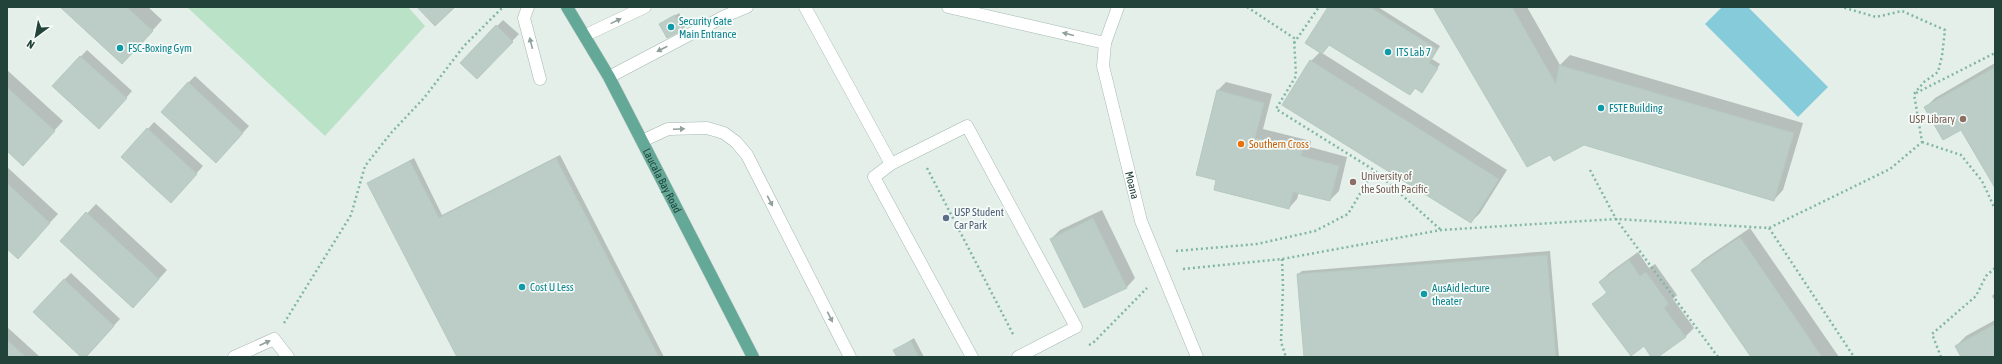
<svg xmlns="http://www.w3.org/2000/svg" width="2002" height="364" font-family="'Asap Condensed',sans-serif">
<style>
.green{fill:#bae2c6}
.water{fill:#86cbd9}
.shadow{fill:#0003}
.building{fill:#bbcdc6;stroke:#b5c9c1}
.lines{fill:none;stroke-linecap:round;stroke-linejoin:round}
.lane-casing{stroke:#a6b8b2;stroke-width:13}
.primary-casing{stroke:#c1cac8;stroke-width:13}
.path{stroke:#81b6a6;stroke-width:2.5;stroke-dasharray:2 3;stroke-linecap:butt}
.lane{stroke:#fff;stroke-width:12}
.primary{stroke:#64a998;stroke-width:12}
.oneway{fill:#90a19c}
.culture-dot{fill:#0f9aa8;stroke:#f5fbf8;stroke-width:1.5}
.education-dot{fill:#8d6e63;stroke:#f5fbf8;stroke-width:1.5}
.food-dot{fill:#e8710a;stroke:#f5fbf8;stroke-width:1.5}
.service-dot{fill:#5c6f8a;stroke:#f5fbf8;stroke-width:1.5}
.labels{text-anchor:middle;stroke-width:3.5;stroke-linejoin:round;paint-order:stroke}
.culture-label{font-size:11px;fill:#0d838f;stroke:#f5fbf8;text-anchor:start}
.education-label{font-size:11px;fill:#785e54;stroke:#f5fbf8;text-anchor:end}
.food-label{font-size:11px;fill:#c56008;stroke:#f5fbf8;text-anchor:start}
.street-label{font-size:11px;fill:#21433a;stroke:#f5fbf8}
.service-label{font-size:11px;fill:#4e5e75;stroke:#f5fbf8;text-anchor:start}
</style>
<rect width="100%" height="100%" fill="#e4efea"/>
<polygon class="green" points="187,7 408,7 425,26 325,136"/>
<polygon class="water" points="1722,7 1748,7 1828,87 1798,117 1705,24"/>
<g class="shadow">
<polygon points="61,7 148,7 162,20 132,53"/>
<polygon points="1329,7 1378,7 1440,46 1432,59 1440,64 1422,92 1415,88 1410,94 1329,44 1322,53 1507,170 1480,213 1471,222 1311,61 1320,52"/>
<polygon points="1434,7 1527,7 1560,65 1570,55 1803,123 1783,190 1774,200 1584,144"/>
<polygon points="679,13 686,26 682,29 661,24"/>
<polygon points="503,20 519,34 477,78 461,63"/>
<polygon points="87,50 132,91 106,121 53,86"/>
<polygon points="1995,63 1995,186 1962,128 1925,108 1935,98"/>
<polygon points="7,70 63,121 31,156 7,150"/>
<polygon points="195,76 249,126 223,155 188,83"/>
<polygon points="1226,82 1272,94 1263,129 1311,141 1310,147 1347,157 1339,191 1330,200 1299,192 1297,199 1289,208 1217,180 1217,91"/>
<polygon points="154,122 203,166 177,195 148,129"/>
<polygon points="560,155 664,357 458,357 368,183 414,158 442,215"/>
<polygon points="7,167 58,214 26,248 7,247"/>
<polygon points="96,204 167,270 142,298 61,241"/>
<polygon points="1102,210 1135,278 1127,287 1084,307 1051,239 1060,230"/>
<polygon points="1750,228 1839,357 1753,357 1693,270 1703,260"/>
<polygon points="1550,251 1559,357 1305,357 1298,274 1302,271"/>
<polygon points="1638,252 1649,268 1655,264 1677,295 1673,299 1694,328 1685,337 1657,357 1653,357 1644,345 1594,304 1607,292 1600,282 1609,273"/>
<polygon points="71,273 120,319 85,357 83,357 64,280"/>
<polygon points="1995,293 1995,301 1992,296"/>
<polygon points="1995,320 1995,357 1962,357 1956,346 1966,336"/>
<polygon points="7,327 40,357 7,357"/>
<polygon points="914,338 924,357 898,357 895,350"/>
</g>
<g class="building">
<polygon points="60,7 127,7 153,31 122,64"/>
<polygon points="417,7 455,7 435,26"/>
<polygon points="1328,7 1370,7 1437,49 1429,63 1438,68 1422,93 1415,88 1410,95 1329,45 1322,54 1305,43"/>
<polygon points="1433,7 1512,7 1556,84 1559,65 1794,133 1774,201 1584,145 1554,161 1550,155 1527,167"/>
<polygon points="675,15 683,30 667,38 659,24"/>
<polygon points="496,25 513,42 477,79 460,63"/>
<polygon points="80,56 127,98 99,129 52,86"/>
<polygon points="1310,60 1499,179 1471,223 1282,105"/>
<polygon points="1995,67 1995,188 1961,130 1943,140 1924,107"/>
<polygon points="188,82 243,133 216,163 161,112"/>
<polygon points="7,87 55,131 23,166 7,151"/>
<polygon points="1217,90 1264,103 1255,138 1303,150 1301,156 1339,166 1330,201 1293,192 1289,209 1214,190 1216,180 1196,175"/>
<polygon points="147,128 197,174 171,203 121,157"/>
<polygon points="556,158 659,357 457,357 367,183 410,161 439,218"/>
<polygon points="7,183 50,223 18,259 7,249"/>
<polygon points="86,212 159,279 133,308 60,241"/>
<polygon points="1093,218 1127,288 1084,308 1050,239"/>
<polygon points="1740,237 1822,357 1751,357 1691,270"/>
<polygon points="1547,255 1556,357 1304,357 1297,274"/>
<polygon points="1629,260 1640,276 1646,272 1669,304 1664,308 1686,337 1658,357 1651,357 1644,346 1631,356 1592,304 1607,293 1599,282"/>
<polygon points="64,279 114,326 86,357 81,357 33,312"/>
<polygon points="1995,324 1995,357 1961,357 1955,346"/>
<polygon points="7,340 26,357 7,357"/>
<polygon points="911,341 919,357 897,357 893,350"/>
</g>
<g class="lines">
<g class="lane-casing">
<g id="lane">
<polyline points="528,7 524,18 540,79"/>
<polyline points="805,7 891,164"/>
<polyline points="948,7 1105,43"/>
<path id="s1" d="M1118,7l-13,36 -2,23 38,155 56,136"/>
<polyline points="586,35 645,7"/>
<polyline points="609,77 725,16 747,7"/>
<polyline points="642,141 668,129 707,128 724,133 736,142 747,155 850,357"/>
<polyline points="234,357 274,339 288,357"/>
<polyline points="972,357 874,177 891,164 967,126 1076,327 1018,357"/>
</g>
</g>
<g class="primary-casing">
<g id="primary">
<path id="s2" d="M567,7l42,70 144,280"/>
</g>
</g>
<g class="path">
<polyline points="1247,7 1294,38 1296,76 1276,109 1374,170 1441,230"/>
<polyline points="1294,43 1319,7"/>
<polyline points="1916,93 1995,53"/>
<polyline points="1922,142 1961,155 1982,181 1995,209"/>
<polyline points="927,168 1014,336"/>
<polyline points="1590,170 1616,219 1718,357"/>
<polyline points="1769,228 1854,357"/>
<polyline points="1176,251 1257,244 1315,231 1348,214 1374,170"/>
<polyline points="1282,259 1283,286 1281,342 1286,357"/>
<polyline points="1183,269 1282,259 1441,230 1616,219 1769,228 1890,169 1922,142 1914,94 1924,82 1938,72 1942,56 1945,30 1902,11 1876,17 1842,7"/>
<polyline points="284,323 351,215 365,166 391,133 424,98 464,46 503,7"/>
<polyline points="1089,345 1093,343 1147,288"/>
<polyline points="1941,357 1932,334 1976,296 1986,276 1995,268"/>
</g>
<use href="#lane" class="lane"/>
<use href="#primary" class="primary"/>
</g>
<defs><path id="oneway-solid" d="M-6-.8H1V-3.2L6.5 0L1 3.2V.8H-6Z"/></defs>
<g class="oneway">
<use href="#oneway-solid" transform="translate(616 21) rotate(-26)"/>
<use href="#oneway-solid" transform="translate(1068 34) rotate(-166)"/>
<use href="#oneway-solid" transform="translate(531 43) rotate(-104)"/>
<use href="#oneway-solid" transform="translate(662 49) rotate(153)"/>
<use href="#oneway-solid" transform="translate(679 129) rotate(-2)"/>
<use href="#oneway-solid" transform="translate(770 201) rotate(63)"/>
<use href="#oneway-solid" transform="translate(830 317) rotate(63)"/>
<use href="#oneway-solid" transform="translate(265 343) rotate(-24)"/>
</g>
<g class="culture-dot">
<circle cx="671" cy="27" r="4"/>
<circle cx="120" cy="48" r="4"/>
<circle cx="1388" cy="52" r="4"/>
<circle cx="1601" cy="108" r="4"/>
<circle cx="522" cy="287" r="4"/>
<circle cx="1424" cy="294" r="4"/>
</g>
<g class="education-dot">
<circle cx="1963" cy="119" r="4"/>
<circle cx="1353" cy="182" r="4"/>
</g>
<circle class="food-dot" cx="1241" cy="144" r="4"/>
<circle class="service-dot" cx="946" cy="218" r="4"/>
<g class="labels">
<g class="culture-label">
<text x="679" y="25">Security Gate<tspan x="679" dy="13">Main Entrance</tspan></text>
<text x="128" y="52">FSC-Boxing Gym</text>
<text x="1396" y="56">ITS Lab 7</text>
<text x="1609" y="112">FSTE Building</text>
<text x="530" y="291">Cost U Less</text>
<text x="1432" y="292">AusAid lecture<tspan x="1432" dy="13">theater</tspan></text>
</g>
<g class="education-label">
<text x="1955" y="123">USP Library</text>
<text x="1361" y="180" text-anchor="start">University of<tspan x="1361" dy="13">the South Pacific</tspan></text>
</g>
<g class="food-label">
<text x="1249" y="148">Southern Cross</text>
</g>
<g class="street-label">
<text dy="4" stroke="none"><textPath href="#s2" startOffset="198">Laucala Bay Road</textPath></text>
<text dy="4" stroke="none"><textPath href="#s1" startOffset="184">Moana</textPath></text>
</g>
<g class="service-label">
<text x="954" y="216">USP Student<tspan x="954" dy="13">Car Park</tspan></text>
</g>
</g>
<rect width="2002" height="364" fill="none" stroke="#21433a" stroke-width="16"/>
<g transform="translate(36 36) rotate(212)" stroke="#f5fbf8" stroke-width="3" paint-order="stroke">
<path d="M0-3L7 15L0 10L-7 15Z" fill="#21433a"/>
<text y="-6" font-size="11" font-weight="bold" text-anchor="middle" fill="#21433a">N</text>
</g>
</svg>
